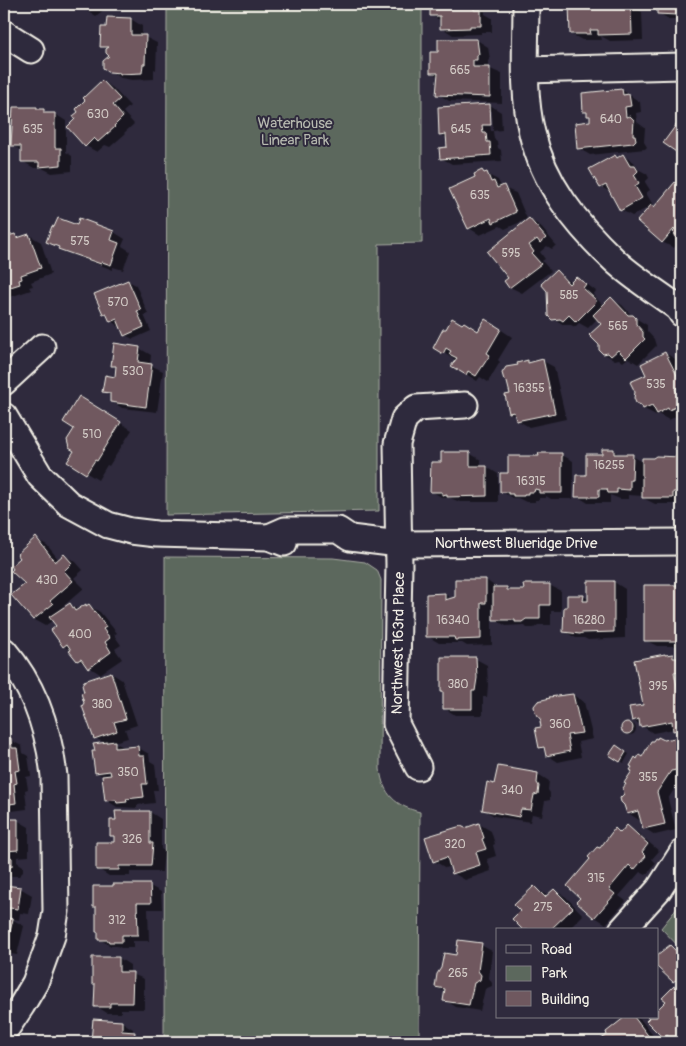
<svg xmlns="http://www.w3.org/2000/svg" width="686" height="1046" font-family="Pangolin,sans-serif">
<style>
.green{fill:#5c685d;stroke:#a8aca2}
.shadow{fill:#0007;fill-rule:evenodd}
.building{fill:#6f585f;stroke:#f4f1e8}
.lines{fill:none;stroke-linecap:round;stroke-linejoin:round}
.minor-casing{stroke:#f4f1e8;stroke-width:29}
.minor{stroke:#2f2a3d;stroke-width:25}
.labels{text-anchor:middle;stroke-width:4;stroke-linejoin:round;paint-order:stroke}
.number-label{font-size:12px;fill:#d3cbc6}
.park-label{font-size:15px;fill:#b7bab0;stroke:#2f2a3d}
.street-label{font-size:15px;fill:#f4f1e8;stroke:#2f2a3d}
</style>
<rect width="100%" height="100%" fill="#2f2a3d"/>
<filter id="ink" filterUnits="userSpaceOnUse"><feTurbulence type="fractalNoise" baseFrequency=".02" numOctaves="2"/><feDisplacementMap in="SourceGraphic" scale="10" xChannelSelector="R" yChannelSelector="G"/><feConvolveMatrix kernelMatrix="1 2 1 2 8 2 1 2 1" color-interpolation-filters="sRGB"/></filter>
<g filter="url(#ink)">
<g class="green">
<polygon points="167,4 422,4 422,243 379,244 379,511 166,515"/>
<path d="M165,557l168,1 32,4 12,8 4,10 -1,189c3,26 16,37 40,43l-1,230h-255z"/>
<polygon points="682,902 682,950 661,928"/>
</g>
<g class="shadow">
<polygon points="79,4 111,4 96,16 85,9"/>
<polygon points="431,4 501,4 501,11 485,11 485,14 492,18 492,32 481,32 481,34 453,35 442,28 441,21 431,15"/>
<polygon points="570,4 594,4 599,7 631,6 642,12 643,40 610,41 601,36 602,40 582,40 571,34"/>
<polygon points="659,4 682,4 682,20 670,20 659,13"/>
<polygon points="131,19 142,26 142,36 145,37 157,43 156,70 154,69 154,79 132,80 121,78 109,71 110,56 107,49 102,46 107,28"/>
<polygon points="477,40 488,47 490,60 488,62 488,68 502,74 502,103 449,101 438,94 439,77 431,72 439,53"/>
<polygon points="102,81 113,88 130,106 123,112 134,124 124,133 125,134 110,147 105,145 97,152 86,146 77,119 80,112"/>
<polygon points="622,90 640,102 641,112 636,113 637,122 645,128 644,142 647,147 645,149 590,155 578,148 592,122 591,117 585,111"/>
<path d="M490,105l11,7 1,18 -9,1 1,8 3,2 1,7 3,2 1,11 -50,3 -11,-6 7,-9 -1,-11 -7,-4zM489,111h3l1,20h-2z"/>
<polygon points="4,108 14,116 36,108 49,114 55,114 66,121 66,152 72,156 72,171 52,173 42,168 34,168 22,161 22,151 12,145 13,120 4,131"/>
<polygon points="615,156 618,158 623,156 634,162 638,169 647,174 649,178 645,182 650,190 646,193 653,205 632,216 621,210 612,193 601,187"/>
<polygon points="482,172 498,180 501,187 516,193 527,219 505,229 500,226 480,235 469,228 476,178"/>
<polygon points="675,184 682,188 682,241 681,240 674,248 662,242 655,208"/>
<polygon points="529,219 540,226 556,245 552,249 547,246 540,252 545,259 542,261 551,271 522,293 510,287 510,278"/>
<polygon points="80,220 114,232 125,239 122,246 130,251 123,270 113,267 113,270 71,254 47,241 77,226"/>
<polygon points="7,233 20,238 29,235 41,242 51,274 31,282 33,286 29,287 31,290 4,299 4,234"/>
<polygon points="556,272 572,283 576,279 588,285 596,291 593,295 604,306 611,299 622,305 632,316 647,325 647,331 654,339 656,346 638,364 628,358 623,362 619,359 615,360 603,353 603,324 598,318 588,328 579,323 575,327 571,325 564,325 553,318"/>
<polygon points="128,281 136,285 148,314 144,315 151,331 133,339 125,335 121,325 118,326 111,321 108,315 104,313"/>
<polygon points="497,327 512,337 498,360 500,362 488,382 480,377 477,381 466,374 456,361 435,347"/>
<polygon points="139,348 151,355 150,365 163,371 157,412 122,408 111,401 111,396 104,391 116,378 117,368 112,365"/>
<polygon points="665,353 677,360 682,372 682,416 679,415 669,420 658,414 656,415 644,409 643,406 647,376"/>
<polygon points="528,361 531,363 543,361 554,367 566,419 529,427 517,420 516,416 510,413 511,395 519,366"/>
<polygon points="90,404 132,430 109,466 107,465 98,480 69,462 76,451"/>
<polygon points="603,451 614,451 623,456 632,456 643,462 654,460 656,457 682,458 682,504 655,504 643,498 643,496 628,495 628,499 620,499 610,495 610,503 588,503 577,496 587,476 603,455"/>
<polygon points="469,453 481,460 481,467 487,467 498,474 498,502 460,502 450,498 443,498 431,491 443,464"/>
<polygon points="562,455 573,461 573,499 551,499 546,496 546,498 539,498 539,500 535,500 535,502 526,502 518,498 512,498 501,491 510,474 540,457"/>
<polygon points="4,539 10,546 4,552"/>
<polygon points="36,539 47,545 59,560 64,555 76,562 83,570 74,578 84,588 59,610 60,611 70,605 79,610 86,606 89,606 100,612 117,633 114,635 121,645 115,649 122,659 100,674 78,660 70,650 64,646 57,627 53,620 45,626 34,620 13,596 26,584 22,558"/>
<polygon points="486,580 497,588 507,588 512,591 525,591 549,585 561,591 561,611 551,611 551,625 538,625 534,628 527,628 524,625 506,626 494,619 494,609 492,609 492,645 467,646 462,643 439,643 427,636 445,594 452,599 457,598"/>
<polygon points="679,581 682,581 682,646 657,646 645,640 680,586"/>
<polygon points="614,582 625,589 625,638 588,640 584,638 576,638 565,632 568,608 583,596 589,599"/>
<polygon points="672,655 682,661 682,734 674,729 653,733 633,720 644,706 666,656"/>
<polygon points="476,659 487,665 488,685 487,697 483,697 483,715 455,715 444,708"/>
<polygon points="111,673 122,680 137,725 125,729 128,738 114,742 125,748 137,747 149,754 150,761 155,764 158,790 153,790 155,803 137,805 137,808 117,807 106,800 103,776 96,772 105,743 95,738"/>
<polygon points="573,695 584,702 593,739 578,742 581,757 558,762 547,755 546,750 540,747 543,728"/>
<circle cx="630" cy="729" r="6"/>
<polygon points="682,735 682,777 668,799 676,830 655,835 644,828 642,819 639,820 628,813 625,795 643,759 664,742 676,739"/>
<polygon points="4,740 10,740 22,746 23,753 28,756 31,776 26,777 28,789 25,790 27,809 4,812"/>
<polygon points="617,746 629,754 624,763 611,755"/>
<polygon points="538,774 549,781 548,790 550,793 550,800 545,801 542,816 532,814 530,822 494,816 483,809 495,785"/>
<polygon points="150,812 161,819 161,849 164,851 162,872 130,872 130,876 109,876 98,869 115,843 115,837 111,835"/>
<polygon points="17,820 29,827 29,856 17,857 17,862 23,866 23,872 19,876 4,876 4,821"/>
<polygon points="479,824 491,831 495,844 493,845 496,856 487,859 491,871 465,880 453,873 451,866 446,868 434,861 464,829"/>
<polygon points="627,827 638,833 659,851 652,859 656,863 646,875 640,872 619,896 626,901 606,924 595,917 582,898 601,849 615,830 621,833"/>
<polygon points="4,886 20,888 32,895 29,914 20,913 19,920 10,918 24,926 17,955 4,953"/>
<polygon points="150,886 161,892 162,909 148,909 149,941 133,941 133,948 121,948 117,946 111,946 99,939 97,908 94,906"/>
<polygon points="534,887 548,896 554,890 566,897 583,915 568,930 523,930 522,911"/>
<polygon points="481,945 492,951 489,978 492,983 492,986 485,989 480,1011 456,1007 445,1000 446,992 436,987 457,956"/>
<polygon points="670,946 682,954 682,986 674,981 657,965"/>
<polygon points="119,958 130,965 130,973 144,979 144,1009 121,1009 121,1013 107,1013 96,1006 96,985 93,984"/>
<polygon points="682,987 682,1042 673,1042 665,1038 657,1017"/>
<polygon points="627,1017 636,1017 642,1021 658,1042 599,1042"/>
<polygon points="94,1020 122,1022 133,1029 133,1033 146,1040 146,1042 92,1042"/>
</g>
<g class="building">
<polygon points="78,4 91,4 84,10"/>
<polygon points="430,4 490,4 490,5 474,5 474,10 481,10 481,26 470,26 470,28 440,29 440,16 430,16"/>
<polygon points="569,4 592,4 592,6 631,5 632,34 598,35 598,30 590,30 591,34 570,34"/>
<polygon points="657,4 682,4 682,19 677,19 677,15 657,14"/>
<polygon points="107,17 131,18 131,35 146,35 145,64 143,64 142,73 120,74 120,73 109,72 103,68 103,61 109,56 106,53 106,49 109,47 100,47 101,27 106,27"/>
<polygon points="438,39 477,39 479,54 477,55 477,60 473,60 473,67 490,67 490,97 436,95 438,73 430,73 430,52 438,52"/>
<polygon points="102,80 120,99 113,105 123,117 114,126 115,127 98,142 94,138 85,147 67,127 75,119 73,116 78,112 76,109 85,100 83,98"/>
<polygon points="622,89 623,95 629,94 631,106 625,107 626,117 630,116 634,120 633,135 635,135 636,140 633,143 577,149 575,123 590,121 590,116 587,116 587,112 583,112 582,93"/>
<polygon points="490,104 491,125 482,125 483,133 486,133 487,142 490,142 491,155 440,159 439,148 447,147 446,134 439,135 438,107"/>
<polygon points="13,107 37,107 37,109 44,109 44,113 55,113 55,148 61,148 61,165 39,167 39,162 21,162 21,146 11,146"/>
<polygon points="682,117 682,156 663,143"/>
<polygon points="623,154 630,166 635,166 638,171 634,175 639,183 635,186 642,198 620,211 606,185 600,188 589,169 615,155 617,158"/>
<polygon points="482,170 484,173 487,172 491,182 494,181 497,188 504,185 516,212 493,223 491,218 468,229 449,189 475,177 474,174"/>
<polygon points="675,182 682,188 682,243 674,236 675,234 673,232 675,230 674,229 662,243 637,221 651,205 654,207"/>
<polygon points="58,218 77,225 79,218 114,231 111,240 119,243 111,265 102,262 101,264 58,249 59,247 46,242 52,226 54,227"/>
<polygon points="529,218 546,238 540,243 537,239 529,245 534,252 532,254 541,264 509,288 504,281 508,278 487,252"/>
<polygon points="7,231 8,236 15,234 17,238 29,234 41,268 21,275 22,279 19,280 20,284 4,289 4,232"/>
<polygon points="556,270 569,284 576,277 586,284 583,288 596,300 596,302 576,322 569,315 563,321 560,319 552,320 548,316 547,291 541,284"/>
<polygon points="128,280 141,310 137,311 144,327 124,336 117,319 110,322 106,313 103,314 94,294"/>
<polygon points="611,297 628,315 633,315 636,318 636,324 643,332 643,337 645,339 626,358 618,350 611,356 608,353 603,354 599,350 599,345 589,335 601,324 593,315"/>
<polygon points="452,318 462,324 464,322 478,331 485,319 501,329 487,353 490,355 476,376 468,371 466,375 451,366 457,358 449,354 451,351 446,348 443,354 433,348 443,329 446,329"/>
<polygon points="114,343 140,347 138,362 152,364 146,407 110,402 110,393 102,392 105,375 115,377 116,366 111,366"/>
<polygon points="665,352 682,385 675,389 677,392 681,394 682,404 669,410 668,408 657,414 652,405 643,409 641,405 636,403 634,398 635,392 630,382 646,375 641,364"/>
<polygon points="543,359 555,413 516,421 514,412 509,413 505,395 510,394 507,382 504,380 502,373 506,367 518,365 517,363 528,360 528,363"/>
<polygon points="79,396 121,422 97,461 95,460 86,474 67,462 74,451 69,448 67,440 74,429 63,422"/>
<polygon points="602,449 614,449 614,454 633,454 632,480 630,480 630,490 617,489 617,493 608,493 607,489 599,489 599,497 575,497 576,475 586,475 586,454 602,454"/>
<polygon points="441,452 470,452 470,466 487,466 487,496 447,497 447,494 442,495 442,492 430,492 431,462 441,462"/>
<polygon points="538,453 562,453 562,493 539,493 539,490 535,489 534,492 528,492 528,494 524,494 524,496 513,496 513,494 508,494 508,492 500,492 500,473 508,473 508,456 539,456"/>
<polygon points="656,456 682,457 682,492 673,492 673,498 642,498 642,458 653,458"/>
<polygon points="36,537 55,562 64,554 72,563 64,571 73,581 50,601 53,604 33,620 11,595 25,584 11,571 13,569 11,566 20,558 17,554"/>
<polygon points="455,579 486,579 486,603 481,603 481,639 455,640 454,637 426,637 426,594 445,593 445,600 455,597"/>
<polygon points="678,580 682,580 682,611 681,611 682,641 644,641 644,585 678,585"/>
<polygon points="588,581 614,581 614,632 582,633 580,634 563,632 564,607 567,607 567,595 584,595 583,601 588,601"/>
<polygon points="523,584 550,584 550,605 540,605 540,619 526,619 522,622 515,622 515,620 493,620 493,587 507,587 507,590 524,590"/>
<polygon points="70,603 75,611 86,604 86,606 89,604 106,627 103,629 110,638 105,642 111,652 88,669 81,659 77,661 69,651 71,650 67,644 63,647 51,630 56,626 49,617"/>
<polygon points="665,654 665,655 673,654 673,658 677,658 679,671 674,672 680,700 682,700 682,729 673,731 672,721 640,727 639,719 632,721 629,707 643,705 634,660"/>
<polygon points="441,657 476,657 477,678 475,691 472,691 472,709 443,709 443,691 441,691"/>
<polygon points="111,672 126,719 114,722 117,731 94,739 82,706 84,703 81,693 84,692 82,685 84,681"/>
<polygon points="573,694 582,733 567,735 570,751 546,756 544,747 539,748 535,728 541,727 540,721 541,720 535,713 534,706 538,701 550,698 549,697"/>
<circle cx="627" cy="728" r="6"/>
<polygon points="681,734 682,769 671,771 657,792 665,824 643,829 638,811 627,814 624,805 621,802 620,798 624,794 623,788 626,784 624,783 632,771 630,770 632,767 630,766 635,757 637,759 639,755 642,757 651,741 653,741 655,738 657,739 658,737 664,740 675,738"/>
<polygon points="11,738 12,748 17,748 20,770 15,771 17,783 14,784 16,803 4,805 4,739"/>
<polygon points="115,741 115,748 138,746 139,756 144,756 147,784 142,784 144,797 126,799 127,802 117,803 116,800 105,801 102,776 111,775 110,771 95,773 92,751 95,751 93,744"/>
<polygon points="616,745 626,752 620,762 609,755"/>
<polygon points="498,766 538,773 537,783 539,786 538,794 534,795 531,810 521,809 519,817 482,810 487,782 494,784"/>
<polygon points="115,811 150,811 150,843 153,843 151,866 119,866 119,870 96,870 96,842 114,842 114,836 110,836 110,820 116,820"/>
<polygon points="4,819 18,819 18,850 6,851 6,854 12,858 12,866 7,870 4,870"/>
<polygon points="479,823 484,838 482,839 486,849 476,852 480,865 452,874 447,857 433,862 425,837 461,826 465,828"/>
<polygon points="627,825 648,844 642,852 646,856 634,870 629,865 609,889 615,894 594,918 576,902 580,898 567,886 590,859 588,857 597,847 600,848 615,828 620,833"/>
<polygon points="113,884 150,884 151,903 137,903 138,935 122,935 122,942 109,942 108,940 98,940 98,932 96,932 96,907 93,907 93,886 113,886"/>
<polygon points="4,885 21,887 18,909 9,908 8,914 4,913"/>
<polygon points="534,886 545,897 554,889 573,908 550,930 520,930 522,929 512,919 520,911 514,905"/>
<polygon points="4,917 13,919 6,949 4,949"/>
<polygon points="458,940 482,943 478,971 481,975 480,980 474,983 469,1005 443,1001 445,989 435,987 437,974 441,968 444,953 456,955"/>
<polygon points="670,945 682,957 682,1040 680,1042 675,1042 667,1035 664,1039 646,1021 649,1018 647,1017 657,1017 657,1010 666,1001 662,998 674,986 678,989 682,986 676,980 673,982 657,967 657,955"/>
<polygon points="92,957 119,957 119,972 133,972 132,1003 110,1003 110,1007 94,1007 95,984 92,984"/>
<polygon points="625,1017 634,1017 653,1042 597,1042 607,1035 606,1032"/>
<polygon points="93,1019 122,1021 122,1031 135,1032 134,1042 91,1042"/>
</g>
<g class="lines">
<g class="minor-casing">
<g id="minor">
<path d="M526,4c0,42 -4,88 6,129 12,51 44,91 82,127 19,18 43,32 64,48l4,6"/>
<polyline points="4,33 31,50"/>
<polyline points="526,70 682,66"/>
<polyline points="4,382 42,347"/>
<polyline points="4,416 40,476 69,504 108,525 131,531 156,534 269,537 284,543"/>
<polyline points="269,537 285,530 338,530 350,538 399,544 682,542"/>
<path d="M4,651c30,35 45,79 50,125l2,135 -4,25 -17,47 -13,22 -14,21 -4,3"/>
<polyline points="418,767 396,724 399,565 397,444 404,419 416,408 465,405"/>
<polyline points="622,930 659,889 682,853"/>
</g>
</g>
<use href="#minor" class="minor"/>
</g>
</g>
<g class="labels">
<g class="number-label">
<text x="460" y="74">665</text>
<text x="98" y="118">630</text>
<text x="611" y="123">640</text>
<text x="33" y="133">635</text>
<text x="461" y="133">645</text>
<text x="480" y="199">635</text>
<text x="80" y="245">575</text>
<text x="511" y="257">595</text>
<text x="569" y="299">585</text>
<text x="118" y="306">570</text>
<text x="618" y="330">565</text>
<text x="133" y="375">530</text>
<text x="656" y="388">535</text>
<text x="529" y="392">16355</text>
<text x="92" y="438">510</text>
<text x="609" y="469">16255</text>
<text x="531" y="485">16315</text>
<text x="47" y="584">430</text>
<text x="453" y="624">16340</text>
<text x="589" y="624">16280</text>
<text x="80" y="638">400</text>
<text x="458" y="688">380</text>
<text x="658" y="690">395</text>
<text x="102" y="708">380</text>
<text x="560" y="728">360</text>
<text x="128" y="776">350</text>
<text x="648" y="781">355</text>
<text x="512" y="794">340</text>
<text x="132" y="843">326</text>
<text x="455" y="848">320</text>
<text x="596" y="882">315</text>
<text x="543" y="911">275</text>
<text x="117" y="924">312</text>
<text x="458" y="977">265</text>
</g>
<g class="park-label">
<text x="295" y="128">Waterhouse<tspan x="295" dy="17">Linear Park</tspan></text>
</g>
<g class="street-label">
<text x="516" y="548">Northwest Blueridge Drive</text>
<text transform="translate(398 643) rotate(-89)" y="5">Northwest 163rd Place</text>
</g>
</g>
<rect width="686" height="1046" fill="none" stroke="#2f2a3d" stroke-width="20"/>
<rect x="10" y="10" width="666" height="1026" fill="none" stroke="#f4f1e8" stroke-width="2" filter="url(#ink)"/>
<rect x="496" y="928" width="162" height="90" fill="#2f2a3d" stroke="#7e7a81"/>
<rect x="506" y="945" width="25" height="8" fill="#2f2a3d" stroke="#7e7a81"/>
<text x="541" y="954" font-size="15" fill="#f4f1e8">Road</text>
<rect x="506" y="966" width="25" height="15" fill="#5c685d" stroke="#7e7a81"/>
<text x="541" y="978" font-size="15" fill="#f4f1e8">Park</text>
<rect x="506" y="991" width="25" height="15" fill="#6f585f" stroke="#7e7a81"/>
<text x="541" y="1004" font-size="15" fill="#f4f1e8">Building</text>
</svg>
